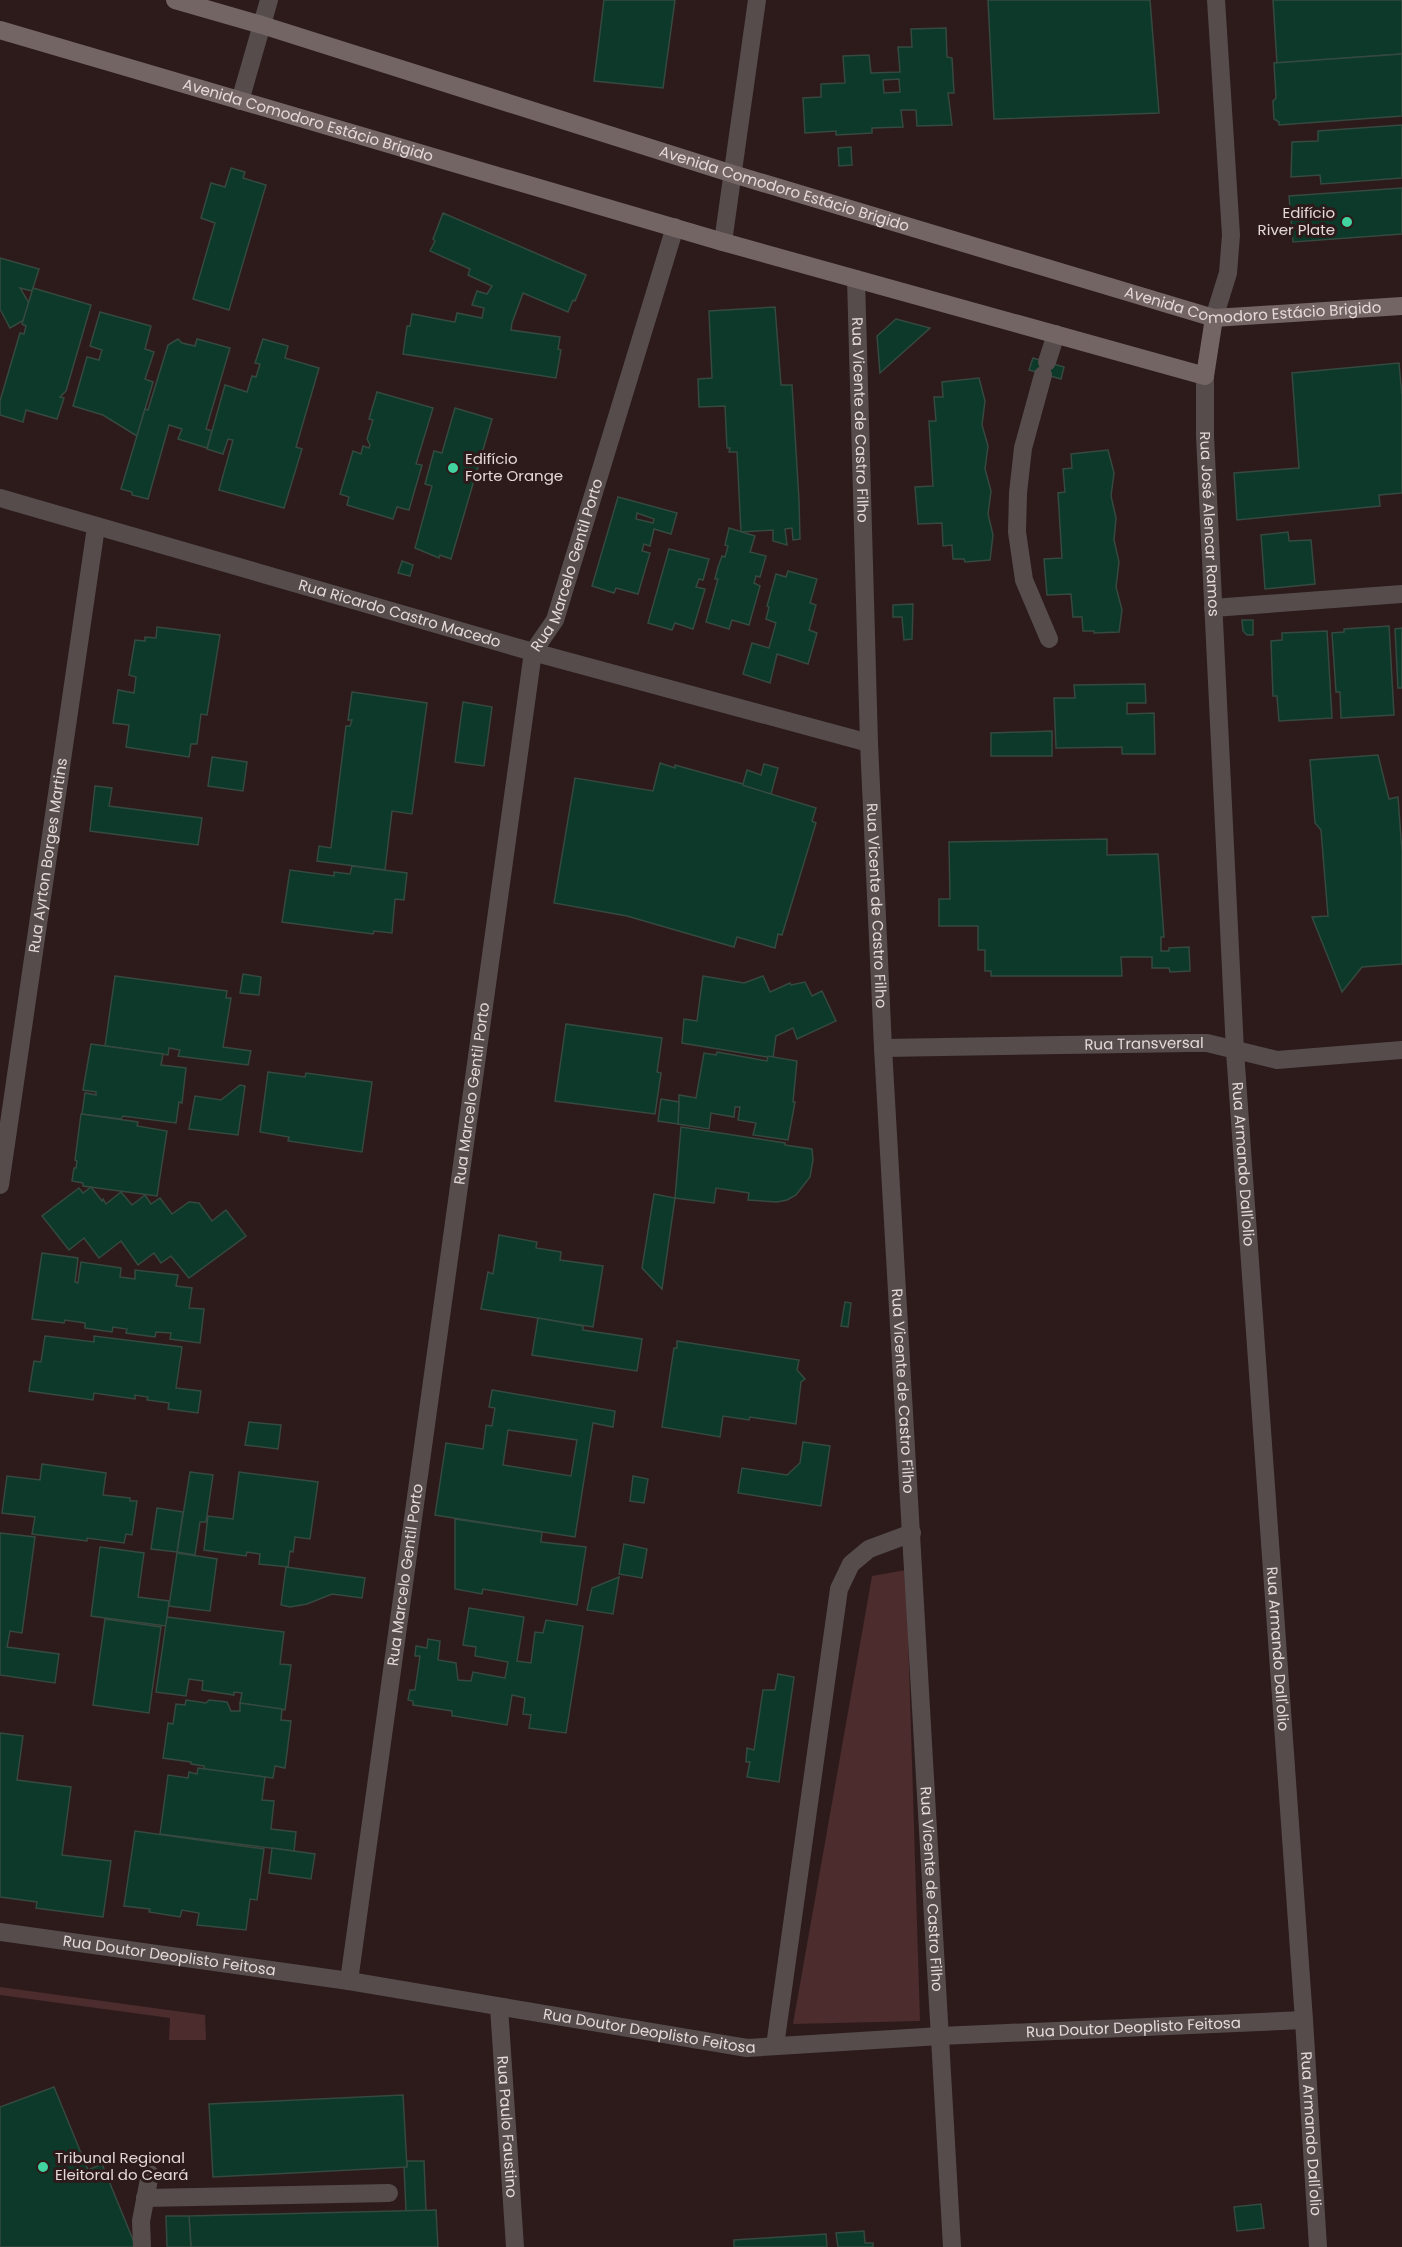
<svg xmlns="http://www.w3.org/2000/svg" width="1402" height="2247" font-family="Poppins,sans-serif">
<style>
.green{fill:#4c2c2d}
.building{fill:#0c3929;stroke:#354940;stroke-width:1.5;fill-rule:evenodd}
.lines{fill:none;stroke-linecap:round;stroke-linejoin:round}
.service{stroke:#564c4c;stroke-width:18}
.minor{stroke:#564c4c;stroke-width:18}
.secondary{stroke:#746565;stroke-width:18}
.poi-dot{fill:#42d4a0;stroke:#2d1b1b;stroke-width:2}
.labels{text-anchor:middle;stroke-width:6;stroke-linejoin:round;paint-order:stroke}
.street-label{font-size:15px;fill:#e5d8d8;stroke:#2d1b1b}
.poi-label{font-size:15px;fill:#e5d8d8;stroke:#2d1b1b;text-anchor:start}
</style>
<rect width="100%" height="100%" fill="#2d1b1b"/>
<g class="green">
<polygon points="906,1570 920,2021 793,2024 872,1576"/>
<polygon points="0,1987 205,2015 206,2040 169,2040 170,2018 0,1995"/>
</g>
<g class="building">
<polygon points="604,0 675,0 663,88 594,81"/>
<polygon points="988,0 1150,0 1159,113 994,119"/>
<polygon points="1273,0 1402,0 1402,54 1277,63"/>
<path d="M946,28l1,29 5,1 2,35h-6l4,32 -35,1 -1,-16h-15l2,17 -31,1v5l-36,2v-4l-31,2 -2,-35 18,-1v-13l24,-1 -2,-27 26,-1 2,18 29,-1 -2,-25h14l-1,-18zM899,79l1,13 -16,1 -1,-13z"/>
<polygon points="1402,54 1402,116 1279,125 1279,122 1274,119 1273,101 1276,98 1274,63"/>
<polygon points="1402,125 1402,178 1321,184 1320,175 1291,177 1292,142 1318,141 1318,131"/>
<polygon points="851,147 852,165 839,166 838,148"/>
<polygon points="231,168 245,172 243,178 266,185 229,310 193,299 215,223 201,218 211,183 225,187"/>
<polygon points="1402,188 1402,234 1293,242 1289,196"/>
<polygon points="443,213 586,275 575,301 573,300 568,312 523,293 512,323 511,330 560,337 558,349 561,350 556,378 403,354 407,326 410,326 412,314 454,322 455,322 457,313 482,318 484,308 472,305 477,291 487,294 492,286 468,275 470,269 430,251 435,241 433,239"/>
<polygon points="0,258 39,269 32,291 20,288 29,303 24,320 10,328 0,309"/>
<polygon points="33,288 91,305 66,391 60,397 64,398 57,419 26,410 23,422 0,415 0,401 20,333 24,334 26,326 22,324"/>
<polygon points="775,307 781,385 792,385 799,500 800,539 793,540 792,528 785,529 787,545 773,541 773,530 741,532 737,452 729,452 730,448 727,448 725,406 699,407 698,379 712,378 709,311"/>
<polygon points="100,312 151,326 145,349 154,352 145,379 153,382 137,436 103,415 73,406 87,357 99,360 102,350 90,346"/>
<polygon points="896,319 930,328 880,373 877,336"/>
<polygon points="178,339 182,343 195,346 197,339 230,348 206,429 212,431 207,448 178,439 182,429 169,425 148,499 132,495 132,492 121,489 145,409 148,410 168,345"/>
<polygon points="263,339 288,346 285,358 319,368 296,447 302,449 284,508 219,490 233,440 228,439 223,454 207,449 225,385 247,392 252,376 256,377 260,364 255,363"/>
<polygon points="1033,358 1064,367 1061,379 1029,370"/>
<polygon points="1399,363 1402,396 1402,493 1379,495 1380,506 1237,520 1234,473 1299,468 1292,373"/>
<polygon points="979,378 985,401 982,425 988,446 985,469 991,491 988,514 993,535 990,560 965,562 964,559 953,559 952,545 943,546 942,523 918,524 915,487 933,486 929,421 936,421 934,397 943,397 942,382"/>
<polygon points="377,392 433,408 416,464 422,465 409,510 397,507 393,519 347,505 349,497 340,494 353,451 361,454 363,446 369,448 370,445 367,439 373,420 369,419"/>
<polygon points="455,408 492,419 451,559 440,555 439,558 415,548 432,486 425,484 434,451 442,453"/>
<polygon points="1108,450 1114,473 1111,496 1116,518 1114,540 1119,562 1116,587 1122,610 1119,632 1094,633 1094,631 1083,631 1082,617 1073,617 1071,594 1047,595 1044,559 1062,558 1058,493 1065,492 1063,469 1072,468 1071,454"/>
<path d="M618,497l59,16 -6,21 -17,-5 -4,17 -6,-2 -2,7 8,2 -12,41 -22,-6 -2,5 -22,-7zM637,513l17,6 -1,4 -17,-4z"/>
<polygon points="729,528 755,536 750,552 766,556 760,577 756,576 754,583 760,586 749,625 732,620 729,629 706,622 718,579 715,579 718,567 722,556 725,557 728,546 725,545"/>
<polygon points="1288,532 1289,541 1311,540 1315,584 1265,589 1261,535"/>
<polygon points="669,549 709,559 703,580 699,579 696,587 705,589 693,629 675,623 672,630 648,623"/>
<polygon points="402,561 413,565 410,576 398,573"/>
<polygon points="788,571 817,579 810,603 816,605 809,630 817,633 808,664 777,654 770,683 743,674 752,643 769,648 776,623 766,619 769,607 767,606 776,574 786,577"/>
<polygon points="913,604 912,639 904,640 902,617 893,617 893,605"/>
<polygon points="1242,620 1253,620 1253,635 1247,635 1243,631"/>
<polygon points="1389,626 1394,715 1341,718 1340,692 1336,692 1332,633 1344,632 1344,629"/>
<polygon points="157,627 220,635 207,715 201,714 197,744 191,744 189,757 126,747 129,725 113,723 118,690 134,693 136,677 129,675 135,640 145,641 145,637 156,638"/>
<polygon points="1402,628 1402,688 1398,688 1395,629"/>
<polygon points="1327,631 1332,718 1279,721 1277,696 1273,696 1271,641 1282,640 1282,633"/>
<polygon points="1145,684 1146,703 1127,703 1127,714 1154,713 1155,754 1122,754 1122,747 1056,748 1054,698 1075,698 1074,685"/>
<polygon points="352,692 427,703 412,814 392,811 385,870 317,861 319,846 331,848 346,726 350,726 352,720 348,720"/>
<polygon points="463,702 492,707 484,766 455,762"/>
<polygon points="1052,731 1052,756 991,756 991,733"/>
<polygon points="1378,755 1389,799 1398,797 1402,852 1402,964 1362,967 1342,992 1312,917 1328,916 1321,830 1315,823 1310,760"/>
<polygon points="212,757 247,762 243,791 208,786"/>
<polygon points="660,763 675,768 675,765 743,784 747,770 761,775 764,764 778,768 771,794 742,785 816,808 812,821 816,823 782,935 778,934 775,948 737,937 734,947 627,916 554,903 575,778 653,791"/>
<polygon points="95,786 112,788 109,806 202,818 198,845 90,831"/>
<polygon points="1107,839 1107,855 1158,854 1164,937 1161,937 1161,951 1169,951 1169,948 1189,947 1190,971 1170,972 1169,968 1152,968 1152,957 1121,957 1122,976 991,976 991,971 985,971 985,950 978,950 978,926 939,926 939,899 950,899 949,842"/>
<polygon points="352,866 407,873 404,900 395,899 392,933 374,931 373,934 282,922 290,870 334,876 334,872 350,874"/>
<polygon points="243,974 261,977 259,995 240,993"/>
<polygon points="115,976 227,991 226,998 231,998 223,1047 251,1051 248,1065 178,1056 180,1050 169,1048 168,1055 105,1046"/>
<polygon points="703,976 744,983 763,976 770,992 790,983 791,985 805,982 812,996 822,991 836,1021 797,1039 793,1028 776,1036 773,1058 682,1043 684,1019 697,1021"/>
<polygon points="566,1024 662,1038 657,1072 661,1073 655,1114 555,1101"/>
<polygon points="91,1044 163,1054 161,1065 186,1068 182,1103 179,1102 176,1123 123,1116 121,1119 82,1114 85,1093 96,1095 96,1092 83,1090"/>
<polygon points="717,1052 767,1061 768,1056 797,1061 793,1102 795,1102 788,1140 753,1135 756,1123 738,1120 740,1107 735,1107 734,1117 711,1113 709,1129 678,1124 679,1095 696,1098 704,1053 716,1055"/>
<polygon points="268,1072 305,1077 306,1073 372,1082 362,1152 288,1141 289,1137 260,1132"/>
<polygon points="240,1085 245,1086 238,1135 189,1129 195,1096 221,1100"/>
<polygon points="661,1099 679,1102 678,1124 658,1121"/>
<polygon points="81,1114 138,1122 137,1126 167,1131 157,1196 83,1186 83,1183 72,1181 74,1168 76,1168 77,1161 75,1160"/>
<polygon points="681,1127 785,1143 785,1145 812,1149 813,1160 810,1177 796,1195 787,1200 777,1202 748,1200 749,1193 716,1188 714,1203 675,1198"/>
<polygon points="91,1187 102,1201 103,1199 106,1204 121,1192 132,1205 145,1195 151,1204 160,1198 172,1214 189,1202 199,1203 212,1221 226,1210 246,1236 189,1278 171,1256 161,1263 154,1253 138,1265 121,1241 99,1258 84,1238 69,1250 42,1216 79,1188 83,1193"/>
<polygon points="654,1194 675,1198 662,1289 642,1268"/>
<polygon points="499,1235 537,1242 536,1248 561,1252 560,1260 603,1266 593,1327 481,1309 488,1272 493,1274"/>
<polygon points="42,1253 78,1258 75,1282 78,1283 81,1262 121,1268 120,1277 135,1279 135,1270 178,1275 176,1286 192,1288 189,1308 204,1309 200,1343 170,1339 171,1333 156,1332 155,1337 126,1333 127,1329 113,1327 112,1332 85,1328 85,1323 65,1320 64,1323 32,1319"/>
<polygon points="845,1302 851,1303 848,1327 841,1326"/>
<polygon points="538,1318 583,1326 583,1330 642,1339 637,1371 532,1355"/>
<polygon points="45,1336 94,1342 94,1336 182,1347 176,1388 201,1391 198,1413 168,1409 169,1403 147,1400 148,1397 135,1395 135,1399 94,1393 93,1400 29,1391 34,1361 41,1362"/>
<polygon points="677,1341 799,1360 797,1370 805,1379 801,1382 796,1424 750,1417 749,1420 723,1416 720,1437 662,1427 674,1348 677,1348"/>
<path d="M492,1390l123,21 -2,16 -20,-4 -18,114 -140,-22 11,-72 37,6 3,-24 6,1 3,-18 -6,-1zM508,1430l69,10 -6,36 -68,-11z"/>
<polygon points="249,1422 281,1425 278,1449 245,1445"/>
<polygon points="803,1442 830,1446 821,1506 738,1493 742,1468 787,1475 800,1463"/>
<polygon points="42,1464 106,1473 103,1495 130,1498 130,1501 137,1501 132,1535 126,1534 124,1543 87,1538 87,1541 32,1534 35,1517 2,1513 7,1476 40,1480"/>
<polygon points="190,1472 213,1475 206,1522 200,1522 195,1555 177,1552"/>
<polygon points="239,1472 318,1482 310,1539 295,1537 293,1552 290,1551 288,1567 259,1564 260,1554 247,1552 246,1556 204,1550 208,1516 233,1519"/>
<polygon points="633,1476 648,1479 644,1503 630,1501"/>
<polygon points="157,1508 183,1512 177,1552 151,1549"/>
<polygon points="455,1519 542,1532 541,1542 586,1547 577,1605 483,1589 482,1594 455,1589"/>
<polygon points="0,1533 35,1537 22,1633 10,1631 7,1647 59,1654 55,1683 0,1675"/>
<polygon points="624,1544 647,1549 642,1578 619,1574"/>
<polygon points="100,1547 144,1553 138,1597 169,1601 166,1626 91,1616"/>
<polygon points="177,1553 217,1559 210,1611 169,1606"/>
<polygon points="286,1567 365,1578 362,1598 332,1594 307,1604 290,1607 281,1605"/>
<polygon points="619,1577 613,1614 587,1610 592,1588"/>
<polygon points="469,1608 524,1617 517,1661 531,1663 535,1632 543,1633 546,1620 583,1626 566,1733 529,1728 531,1715 523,1714 525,1698 512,1695 507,1725 454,1716 452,1716 452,1711 413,1705 413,1701 408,1700 410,1690 415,1690 420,1656 415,1656 416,1646 427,1648 428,1639 440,1641 438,1660 456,1663 458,1680 471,1681 473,1672 505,1678 508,1662 475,1656 476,1647 463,1645"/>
<polygon points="167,1617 284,1632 280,1664 291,1665 285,1710 240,1703 242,1693 234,1692 234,1695 202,1690 203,1681 189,1679 186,1696 156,1692"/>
<polygon points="105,1619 161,1627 149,1713 93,1705"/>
<polygon points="778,1674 794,1677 779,1782 747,1777 750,1762 746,1762 747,1748 754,1750 763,1690 775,1690"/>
<polygon points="186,1700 206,1703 209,1700 227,1702 231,1711 240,1711 240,1703 282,1709 281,1720 291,1721 285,1768 275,1766 273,1778 265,1777 204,1769 204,1766 191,1764 191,1762 163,1758 168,1723 173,1724 176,1704 185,1705"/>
<polygon points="0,1733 23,1736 17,1780 71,1787 62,1855 111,1861 103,1917 36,1908 37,1902 0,1897"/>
<polygon points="198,1768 265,1777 262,1800 274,1801 271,1829 296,1832 294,1851 160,1834 168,1775 188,1778 189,1772 197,1774"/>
<polygon points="135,1831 264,1849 257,1900 250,1899 246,1930 197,1925 199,1913 182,1910 180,1917 149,1912 150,1909 124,1906"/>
<polygon points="272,1848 315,1854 311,1879 269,1873"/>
<polygon points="54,2087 88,2170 102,2164 136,2247 0,2247 0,2107"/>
<polygon points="403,2095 407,2167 213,2177 209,2104"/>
<polygon points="407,2161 424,2161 426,2211 406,2211 404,2167 407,2167"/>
<polygon points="1261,2204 1264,2228 1237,2231 1234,2207"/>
<polygon points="436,2210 438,2247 191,2247 189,2216"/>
<polygon points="166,2216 189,2216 191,2247 167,2247"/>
<polygon points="864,2231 865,2243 873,2243 873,2247 838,2247 836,2233"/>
<polygon points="826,2234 827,2247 734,2247 734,2240"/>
</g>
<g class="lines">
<g class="service">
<polyline points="145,2198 389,2193"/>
<polyline points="142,2247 141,2221 150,2174"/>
</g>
<g class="minor">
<polyline points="240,101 269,0"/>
<polyline points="723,242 757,0"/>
<path id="s1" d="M856,279l13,464 14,305 69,1199"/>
<polyline points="1214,318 1228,273 1231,235 1216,0"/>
<polyline points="1047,362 1056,334"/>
<polyline points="1043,375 1023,448 1018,493 1017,532 1024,580 1049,639"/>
<path id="s2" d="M1205,376v60l30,615 69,969 14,227"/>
<path id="s3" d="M0,498l533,154 336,91"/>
<polyline points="1213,608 1402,594"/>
<path id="s4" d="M883,1048l306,-5h18l70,17 125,-10"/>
<path id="s5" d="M0,1185l96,-658"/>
<path id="s6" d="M0,1932l349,49 398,67 193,-12 364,-16"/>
<path id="s7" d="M349,1981l184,-1329 22,-32 120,-393"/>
<path id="s8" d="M499,2007l16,240"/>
<polyline points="775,2046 839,1589 851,1564 869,1549 912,1533"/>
</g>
<g class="secondary">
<path id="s9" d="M175,0l87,25 471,149 481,144 188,-12"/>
<path id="s10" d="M0,30l723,212 482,134 9,-58"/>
</g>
</g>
<g class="poi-dot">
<circle cx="1347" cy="222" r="6"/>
<circle cx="453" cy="468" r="6"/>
<circle cx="43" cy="2167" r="6"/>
</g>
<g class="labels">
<g class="street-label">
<text dy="5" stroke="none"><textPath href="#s10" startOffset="321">Avenida Comodoro Estácio Brigido</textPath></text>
<text dy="5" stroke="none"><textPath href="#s9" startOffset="638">Avenida Comodoro Estácio Brigido</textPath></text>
<text dy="5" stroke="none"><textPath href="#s9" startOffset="1124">Avenida Comodoro Estácio Brigido</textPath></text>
<text dy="5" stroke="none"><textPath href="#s1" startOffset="141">Rua Vicente de Castro Filho</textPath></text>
<text dy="5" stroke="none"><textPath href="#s2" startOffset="148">Rua José Alencar Ramos</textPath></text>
<text dy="5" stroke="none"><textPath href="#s7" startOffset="1436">Rua Marcelo Gentil Porto</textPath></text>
<text dy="5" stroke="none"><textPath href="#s3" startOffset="416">Rua Ricardo Castro Macedo</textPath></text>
<text dy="5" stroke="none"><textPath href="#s5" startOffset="333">Rua Ayrton Borges Martins</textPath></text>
<text dy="5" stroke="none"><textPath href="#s1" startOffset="627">Rua Vicente de Castro Filho</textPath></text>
<text dy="5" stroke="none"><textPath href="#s4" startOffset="261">Rua Transversal</textPath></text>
<text dy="5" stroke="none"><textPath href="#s7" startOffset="896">Rua Marcelo Gentil Porto</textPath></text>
<text dy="5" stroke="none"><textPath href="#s2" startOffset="789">Rua Armando Dall'olio</textPath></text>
<text dy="5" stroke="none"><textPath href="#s1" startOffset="1113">Rua Vicente de Castro Filho</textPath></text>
<text dy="5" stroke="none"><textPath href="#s7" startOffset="410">Rua Marcelo Gentil Porto</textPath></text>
<text dy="5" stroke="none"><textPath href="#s2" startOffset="1275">Rua Armando Dall'olio</textPath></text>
<text dy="5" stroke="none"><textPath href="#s1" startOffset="1612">Rua Vicente de Castro Filho</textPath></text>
<text dy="5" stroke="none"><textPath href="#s6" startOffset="171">Rua Doutor Deoplisto Feitosa</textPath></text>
<text dy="5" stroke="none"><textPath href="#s6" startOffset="1143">Rua Doutor Deoplisto Feitosa</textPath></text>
<text dy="5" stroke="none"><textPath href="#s6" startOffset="657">Rua Doutor Deoplisto Feitosa</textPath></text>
<text dy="5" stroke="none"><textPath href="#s8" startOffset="120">Rua Paulo Faustino</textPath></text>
<text dy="5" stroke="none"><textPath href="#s2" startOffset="1761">Rua Armando Dall'olio</textPath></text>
</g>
<g class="poi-label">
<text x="1335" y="218" text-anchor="end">Edifício<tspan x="1335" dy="17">River Plate</tspan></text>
<text x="465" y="464">Edifício<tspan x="465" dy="17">Forte Orange</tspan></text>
<text x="55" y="2163">Tribunal Regional<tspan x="55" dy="17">Eleitoral do Ceará</tspan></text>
</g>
</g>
</svg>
